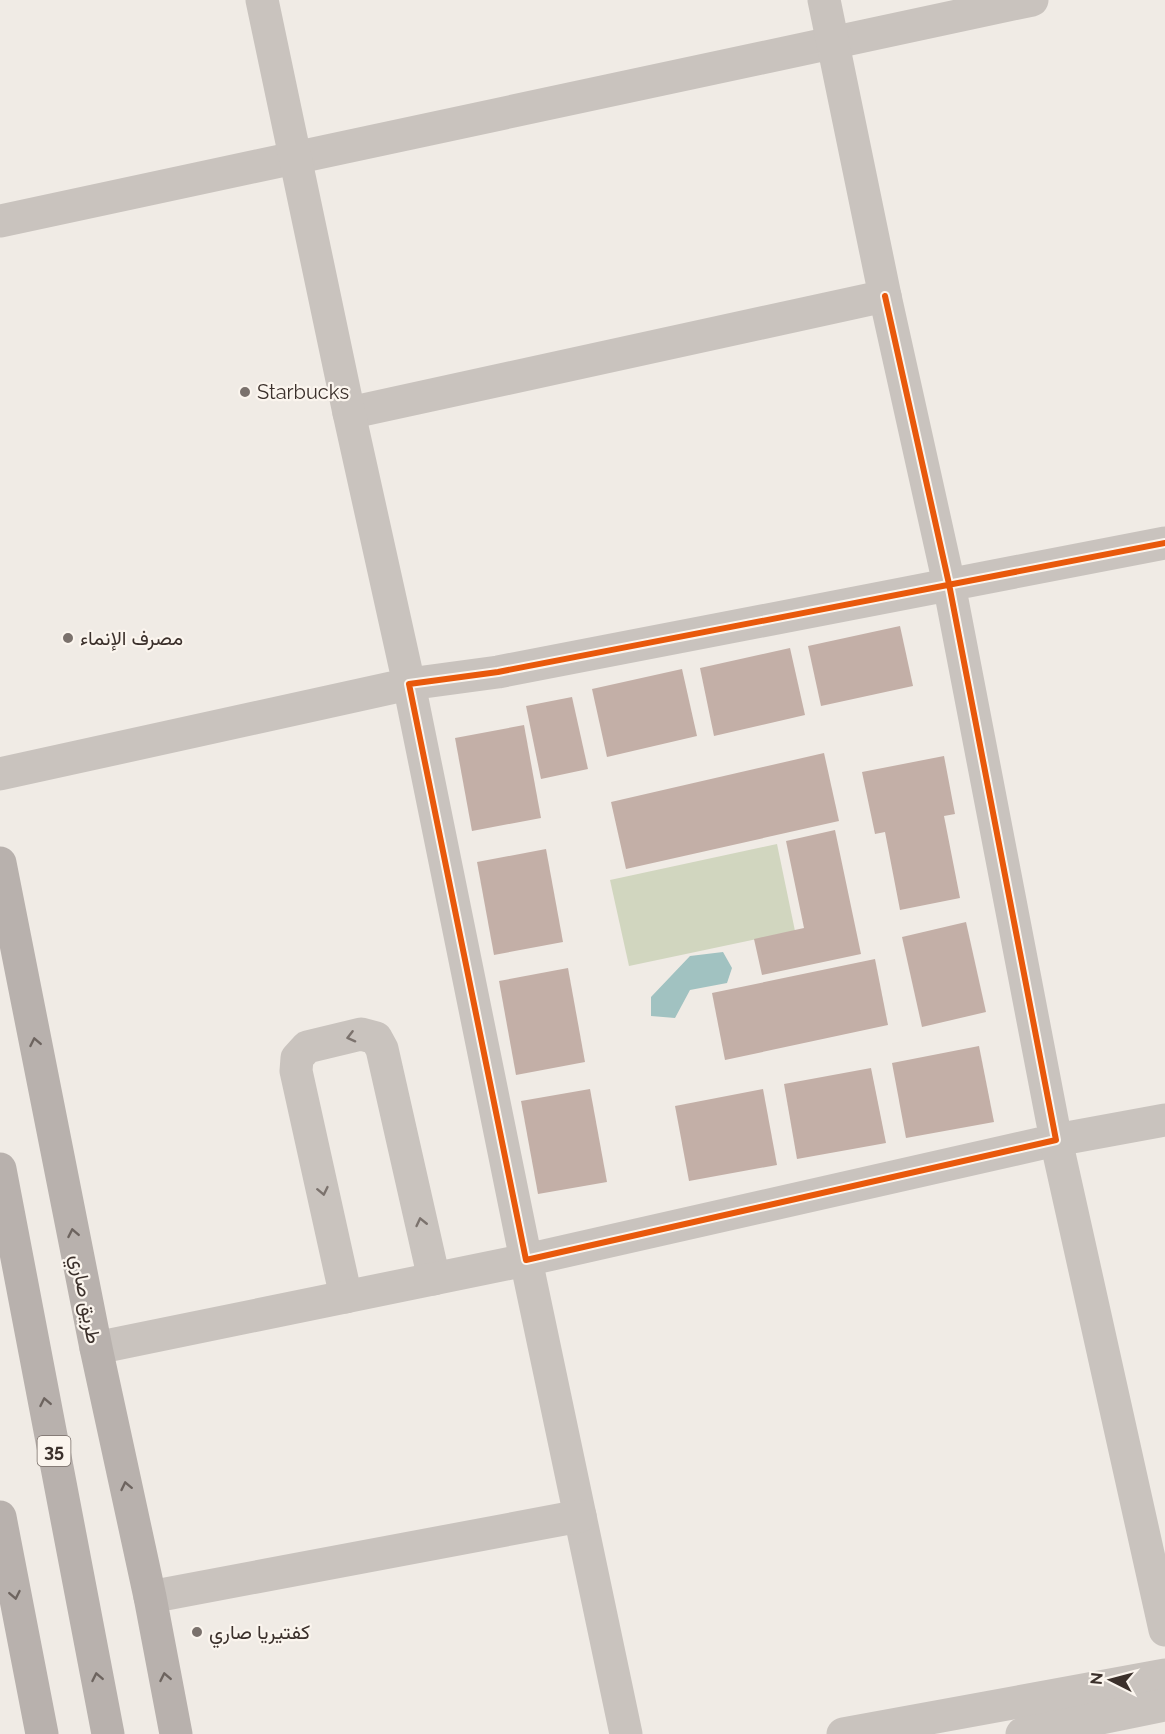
<svg xmlns="http://www.w3.org/2000/svg" width="1165" height="1734" font-family="Raleway,Vazirmatn,sans-serif">
<style>
.green{fill:#d1d6bf}
.water{fill:#a1c2c1}
.building{fill:#c3afa7}
.lines{fill:none;stroke-linecap:round;stroke-linejoin:round}
.minor{stroke:#c9c3be;stroke-width:33}
.major{stroke:#b8b1ad;stroke-width:33}
.cycleway-casing{stroke:#fbf5ee;stroke-width:10}
.cycleway{stroke:#e8590c;stroke-width:6}
.oneway{stroke:#7b726d}
.oneway2{stroke:#6d645f}
.poi-dot{fill:#7a716c;stroke:#fbf5ee;stroke-width:2}
.labels{text-anchor:middle;stroke-width:4.5;stroke-linejoin:round;paint-order:stroke}
.shield{fill:#fbf5ee;stroke:#756b66;stroke-width:1.5}
.shield-label{font-size:18px;font-weight:bold;fill:#3b302b}
.poi-label{font-size:20px;fill:#3b302b;stroke:#fbf5ee;text-anchor:start}
.street-label{font-size:20px;fill:#3b302b;stroke:#fbf5ee}
</style>
<rect width="100%" height="100%" fill="#f0ebe5"/>
<polygon class="green" points="777,844 795,931 629,966 610,880"/>
<polygon class="water" points="723,952 732,968 727,983 690,990 675,1018 651,1016 651,997 690,956"/>
<g class="building">
<polygon points="900,626 913,686 821,706 808,646"/>
<polygon points="790,648 805,715 714,736 700,668"/>
<polygon points="682,669 697,736 607,757 592,689"/>
<polygon points="572,697 588,769 541,779 526,706"/>
<polygon points="524,725 541,818 472,831 455,738"/>
<polygon points="824,753 839,821 626,869 611,802"/>
<polygon points="944,756 955,814 944,816 960,898 900,910 885,832 875,834 862,772"/>
<polygon points="835,830 861,954 762,975 754,939 804,928 786,841"/>
<polygon points="546,849 563,942 494,955 477,862"/>
<polygon points="966,922 986,1012 922,1027 902,937"/>
<polygon points="875,959 888,1025 725,1060 712,993"/>
<polygon points="568,968 585,1062 516,1075 499,981"/>
<polygon points="979,1046 994,1122 906,1138 892,1063"/>
<polygon points="871,1068 886,1143 797,1159 784,1084"/>
<polygon points="590,1089 607,1182 538,1194 521,1101"/>
<polygon points="763,1089 777,1165 689,1181 675,1106"/>
</g>
<g class="lines">
<g class="minor">
<polyline points="0,221 1032,0"/>
<polyline points="885,296 949,584 1056,1140 526,1260 409,684 498,672 1165,543"/>
<polyline points="349,413 885,296 824,0"/>
<polyline points="0,774 409,684 349,413 262,0"/>
<polyline points="1165,1120 1056,1140 1165,1630"/>
<polyline points="346,1297 296,1071 297,1058 307,1047 361,1034 376,1038 382,1049 434,1279"/>
<polyline points="96,1348 526,1260 626,1734"/>
<polyline points="150,1597 580,1516"/>
<polyline points="843,1734 1165,1675"/>
<polyline points="1022,1734 1165,1705"/>
</g>
<g class="major">
<polyline points="0,863 96,1348 150,1597 176,1734"/>
<polyline points="0,1169 108,1734"/>
<polyline points="0,1517 42,1734"/>
</g>
<g class="cycleway-casing">
<polyline id="cycleway" points="885,296 949,584 1056,1140 526,1260 409,684 498,672 1165,543"/>
</g>
<use href="#cycleway" class="cycleway"/>
</g>
<defs><path id="oneway-chevron" d="M-2-3.5L2.5 0L-2 3.5" fill="none" stroke-width="1.6" stroke-linecap="round" stroke-linejoin="round" transform="scale(1.5)"/></defs>
<g class="oneway">
<use href="#oneway-chevron" transform="translate(351 1037) rotate(166)"/>
<use href="#oneway-chevron" transform="translate(323 1191) rotate(78)"/>
<use href="#oneway-chevron" transform="translate(421 1222) rotate(-103)"/>
</g>
<g class="oneway2">
<use href="#oneway-chevron" transform="translate(35 1042) rotate(-101)"/>
<use href="#oneway-chevron" transform="translate(73 1233) rotate(-101)"/>
<use href="#oneway-chevron" transform="translate(45 1402) rotate(-101)"/>
<use href="#oneway-chevron" transform="translate(126 1486) rotate(-102)"/>
<use href="#oneway-chevron" transform="translate(15 1595) rotate(79)"/>
<use href="#oneway-chevron" transform="translate(97 1677) rotate(-101)"/>
<use href="#oneway-chevron" transform="translate(165 1677) rotate(-101)"/>
</g>
<g class="poi-dot">
<circle cx="245" cy="392" r="6"/>
<circle cx="68" cy="638" r="6"/>
<circle cx="197" cy="1632" r="6"/>
</g>
<g class="labels">
<rect class="shield" x="37.5" y="1436" width="33" height="30" rx="4.5"/>
<g class="shield-label">
<text x="54" y="1457">35</text>
</g>
<g class="poi-label">
<text x="257" y="399">Starbucks</text>
<text x="80" y="645">مصرف الإنماء</text>
<text x="209" y="1639">كفتيريا صاري</text>
</g>
<g class="street-label">
<text transform="translate(86 1299) rotate(79)" y="7">طريق صاري</text>
</g>
</g>
<g transform="translate(1111 1680) rotate(276)" stroke="#fbf5ee" stroke-width="4.5" paint-order="stroke">
<path d="M0-4.5L10 22L0 15L-10 22Z" fill="#3b302b"/>
<text y="-9" font-size="16" font-weight="bold" text-anchor="middle" fill="#3b302b">N</text>
</g>
</svg>
